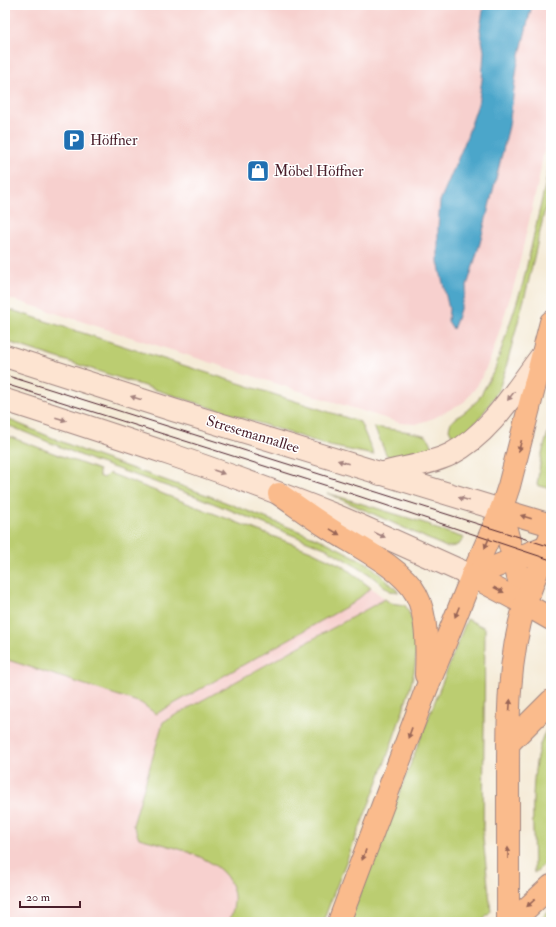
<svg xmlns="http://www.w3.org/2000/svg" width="556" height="927" font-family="'IM FELL Double Pica',serif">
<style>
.built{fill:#f7d0ce}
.green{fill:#bbcd71;stroke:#82764e}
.water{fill:#4ca6ca;stroke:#4b627a}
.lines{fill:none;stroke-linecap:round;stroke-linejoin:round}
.secondary-casing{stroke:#a08581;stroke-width:24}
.primary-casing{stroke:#a08581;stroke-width:24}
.highway-casing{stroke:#a08581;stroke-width:24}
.secondary{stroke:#fde4d1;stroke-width:22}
.primary{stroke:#fabb8c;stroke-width:22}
.highway{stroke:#fabb8c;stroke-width:22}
.tram{stroke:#4a1f2b;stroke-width:1}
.oneway{fill:#a4827e}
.oneway2{fill:#996557}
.labels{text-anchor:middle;stroke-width:3;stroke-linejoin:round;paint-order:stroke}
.poi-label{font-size:15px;fill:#4a1f2b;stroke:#fff;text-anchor:start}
.street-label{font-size:15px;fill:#4a1f2b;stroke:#fff}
</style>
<rect width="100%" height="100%" fill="#fff"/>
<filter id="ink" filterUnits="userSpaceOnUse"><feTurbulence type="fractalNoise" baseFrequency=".025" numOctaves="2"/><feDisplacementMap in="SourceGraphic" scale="8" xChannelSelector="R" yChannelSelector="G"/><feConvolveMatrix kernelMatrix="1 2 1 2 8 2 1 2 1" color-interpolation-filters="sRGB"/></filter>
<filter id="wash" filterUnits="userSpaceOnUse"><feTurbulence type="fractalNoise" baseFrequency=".012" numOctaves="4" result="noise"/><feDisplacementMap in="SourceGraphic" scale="16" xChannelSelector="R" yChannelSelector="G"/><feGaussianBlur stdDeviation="0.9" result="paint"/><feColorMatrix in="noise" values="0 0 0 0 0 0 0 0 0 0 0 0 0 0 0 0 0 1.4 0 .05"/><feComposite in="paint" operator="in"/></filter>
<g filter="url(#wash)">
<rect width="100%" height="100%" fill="#f5ebd7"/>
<g class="built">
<polygon points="5,5 551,5 551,111 539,178 515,282 490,360 477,386 464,402 434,418 416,424 400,423 5,297"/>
<polygon points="5,435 99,470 99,476 104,478 109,473 311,551 343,566 385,599 401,610 318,922 5,922"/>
</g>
<g class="green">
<polygon points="551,159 551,183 528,284 505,371 499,389 489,405 478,420 455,441 449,429 451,422 466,411 478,400 495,369 523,283"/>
<polygon points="5,308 360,422 374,455 330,446 5,341"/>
<polygon points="5,418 91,454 207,495 324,541 369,564 399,592 390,591 369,574 327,549 195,496 94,461 5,424"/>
<polygon points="551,422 551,489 537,485 541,457"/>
<path d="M374,427c11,2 48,5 53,10 4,3 5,10 7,15l-28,5 -19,-1z"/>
<polygon points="5,435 99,470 99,476 104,478 109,473 311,551 343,566 371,588 353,603 156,714 141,703 5,659"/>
<path d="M327,493l104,32v2l33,11c-4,7 -9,9 -18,9z"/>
<path d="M385,599l5,4 15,2c9,14 12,33 11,50 -1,24 -11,48 -18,70 -22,67 -51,131 -75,197h-94c3,-8 6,-19 5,-27 -5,-39 -64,-48 -95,-57l-6,-13 30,-103z"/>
<polygon points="467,619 485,628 483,838 491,912 481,922 349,922"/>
<path d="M551,724v135l-17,14c0,-36 -8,-124 17,-149z"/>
<polygon points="551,909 551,922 536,922"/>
</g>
<polygon class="water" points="484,5 532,5 517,67 509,126 480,243 457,319 453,329 448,321 449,309 438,262 438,227 440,201 465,142 478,104 482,80 484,51 480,29"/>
</g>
<g filter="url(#ink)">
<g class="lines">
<g class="secondary-casing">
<g id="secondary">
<polyline points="5,356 173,410 501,510"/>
<path d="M5,400c112,36 223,72 332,116 45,19 90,40 135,60"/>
<path d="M380,474c23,-7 49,-9 71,-20 40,-21 65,-65 92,-100"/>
</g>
</g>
<g class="primary-casing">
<g id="primary">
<polyline points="501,510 525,604"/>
<polyline points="501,510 551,525"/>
<polyline points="472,576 501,510 509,486 551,322"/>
<polyline points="472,576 547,546"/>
<polyline points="472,576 525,604"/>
<polyline points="525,604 550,537"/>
</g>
</g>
<g class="highway-casing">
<g id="highway">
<path d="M279,494c16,11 32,23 48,33 25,17 75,40 89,67 12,22 11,57 10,81"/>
<polyline points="508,744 551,701"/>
<polyline points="339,922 426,690 472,576"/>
<path d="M508,922c0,-46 0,-91 0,-137 0,-61 -1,-123 17,-181l26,15"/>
<polyline points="512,922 551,886"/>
</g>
</g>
<use href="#secondary" class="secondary"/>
<use href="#primary" class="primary"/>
<use href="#highway" class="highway"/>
<g class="tram">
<polyline points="5,375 551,547"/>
<polyline points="5,384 337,489 551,560"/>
</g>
</g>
<defs><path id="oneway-solid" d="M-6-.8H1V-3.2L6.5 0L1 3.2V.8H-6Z"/></defs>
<g class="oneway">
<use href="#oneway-solid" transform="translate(511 396) rotate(128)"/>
<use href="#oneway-solid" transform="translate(136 398) rotate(-162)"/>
<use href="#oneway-solid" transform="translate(61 419) rotate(18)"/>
<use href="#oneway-solid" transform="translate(343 462) rotate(-163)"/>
<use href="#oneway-solid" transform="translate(219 472) rotate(20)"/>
<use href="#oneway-solid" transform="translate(464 499) rotate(-164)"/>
<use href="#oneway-solid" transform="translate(380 535) rotate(24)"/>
</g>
<g class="oneway2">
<use href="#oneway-solid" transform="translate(520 446) rotate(104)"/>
<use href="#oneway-solid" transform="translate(526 517) rotate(-163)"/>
<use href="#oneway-solid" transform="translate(335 532) rotate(31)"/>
<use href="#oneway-solid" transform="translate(487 543) rotate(114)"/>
<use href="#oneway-solid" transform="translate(499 590) rotate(28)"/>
<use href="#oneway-solid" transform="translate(457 612) rotate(112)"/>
<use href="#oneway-solid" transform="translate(510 705) rotate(-86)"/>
<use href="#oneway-solid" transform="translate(410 733) rotate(110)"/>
<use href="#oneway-solid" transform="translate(508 853) rotate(-90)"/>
<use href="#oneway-solid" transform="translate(364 855) rotate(110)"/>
<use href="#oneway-solid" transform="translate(531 903) rotate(138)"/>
</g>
</g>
<defs>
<g id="parking-square" transform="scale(1.15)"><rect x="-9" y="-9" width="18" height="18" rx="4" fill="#1f6fb2" stroke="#fff"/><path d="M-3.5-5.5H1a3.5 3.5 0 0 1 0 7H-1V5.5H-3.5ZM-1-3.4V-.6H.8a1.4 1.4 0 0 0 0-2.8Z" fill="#fff"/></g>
<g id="shop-square" transform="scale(1.15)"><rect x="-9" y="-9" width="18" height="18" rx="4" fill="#1f6fb2" stroke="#fff"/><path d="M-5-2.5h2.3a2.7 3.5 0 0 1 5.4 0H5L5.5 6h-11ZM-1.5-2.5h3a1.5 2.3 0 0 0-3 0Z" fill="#fff"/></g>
</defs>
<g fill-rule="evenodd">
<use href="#parking-square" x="74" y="140"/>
<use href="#shop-square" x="258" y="171"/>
</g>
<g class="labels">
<g class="poi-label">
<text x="90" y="145">Höffner</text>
<text x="274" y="176">Möbel Höffner</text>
</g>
<g class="street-label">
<text transform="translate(253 434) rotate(17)" y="5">Stresemannallee</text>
</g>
</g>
<rect width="556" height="927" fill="none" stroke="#fff" stroke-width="20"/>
<path d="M20 901v6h60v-6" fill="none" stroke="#4a1f2b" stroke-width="2"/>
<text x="26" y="901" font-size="12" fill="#4a1f2b" stroke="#ffffff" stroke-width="3" paint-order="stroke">20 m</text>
</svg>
